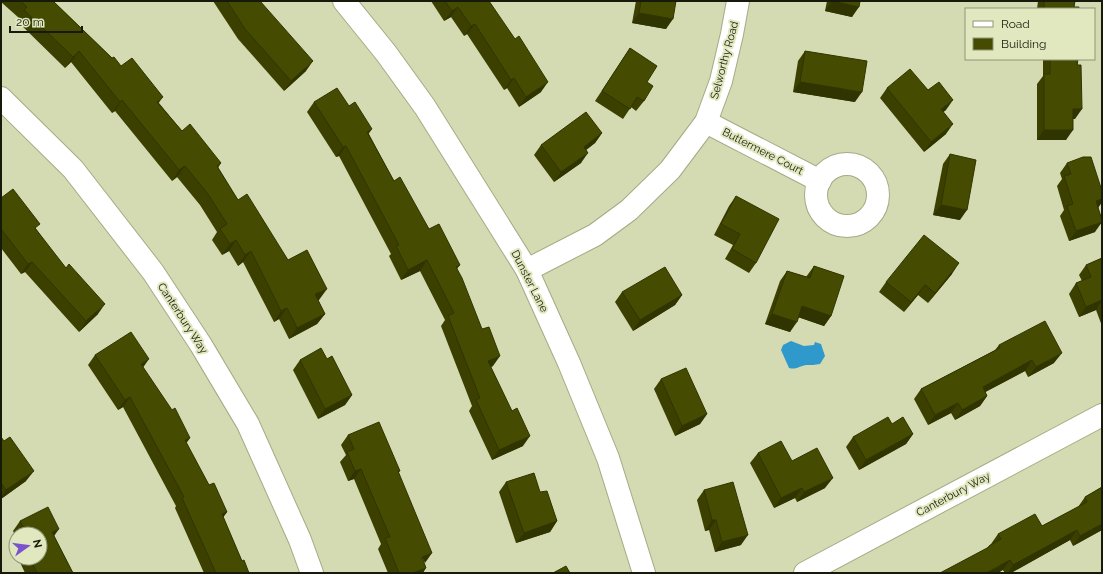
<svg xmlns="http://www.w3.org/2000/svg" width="1103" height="574" font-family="Raleway,sans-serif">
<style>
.water{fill:#2f99cb}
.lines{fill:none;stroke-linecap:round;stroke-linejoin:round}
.minor-casing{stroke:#a5ab84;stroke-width:24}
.minor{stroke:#fff;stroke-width:22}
.wall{fill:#3b4000}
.shaded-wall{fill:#303400}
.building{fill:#454b00;stroke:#303400}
.labels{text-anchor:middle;stroke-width:4;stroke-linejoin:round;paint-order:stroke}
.street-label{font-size:11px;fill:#17190a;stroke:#e1e8bf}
</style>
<rect width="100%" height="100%" fill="#d4dab2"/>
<path class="water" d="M791,341l13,5 10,-1 1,-3 6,2 4,12 -5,8c-5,1 -9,1 -14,1 -7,1 -9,5 -17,3l-8,-18 2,-5z"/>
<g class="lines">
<g class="minor-casing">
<g id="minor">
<polyline points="344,1 386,53 425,107 527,270 569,363 608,458 644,573"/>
<polyline points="1,98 73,169 153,272 201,345 248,424 300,540 312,573"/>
<polyline points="706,122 820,181"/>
<circle cx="847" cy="195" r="31"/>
<polyline points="527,270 595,235 629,210 670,170 706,122 721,81 732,34 738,1"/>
<polyline points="805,573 1102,415"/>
</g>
</g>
<use href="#minor" class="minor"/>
</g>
<g class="wall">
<polygon points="1,1 53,1 112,58 121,66 159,103 182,131 221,163 218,168 238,200 288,260 319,300 318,300 325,314 317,324 289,339 279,319 274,322 243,262 238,266 229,251 222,255 212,240 217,232 200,205 177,177 172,181 115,111 112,113 71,62 65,68 17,21 19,18 1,2"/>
<polygon points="213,1 260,1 306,71 284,91 238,39"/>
<polygon points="431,1 489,1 541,92 519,107 507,88 504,90 467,34 464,36 451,17 444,21"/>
<polygon points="636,1 676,1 666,29 632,23"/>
<polygon points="827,1 860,1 852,17 825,11"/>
<polygon points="1038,1 1075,1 1074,7 1079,9 1037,9"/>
<polygon points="630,48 647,82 644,101 636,111 631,107 623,119 595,101"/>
<polygon points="805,51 855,102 793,92 798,61"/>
<polygon points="1043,59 1078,59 1075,119 1073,119 1066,140 1037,140 1037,84 1043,76"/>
<polygon points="887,88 946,110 943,112 946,134 924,152 880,98"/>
<polygon points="314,102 349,106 369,134 394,181 429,229 460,265 457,269 493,366 491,367 523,446 492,460 469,411 472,406 441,326 445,320 420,271 401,280 389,256 391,254 339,156 336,157 307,112"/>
<polygon points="602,133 595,143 586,150 581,163 554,182 534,155 541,145"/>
<polygon points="950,154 960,220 933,215 943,164"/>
<polygon points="1067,163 1102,202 1098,208 1095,232 1069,241 1060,216 1064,210 1057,186 1062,179 1060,173"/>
<polygon points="736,196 756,263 749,273 725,259 733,245 714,235 729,206"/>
<polygon points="1,198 36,229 98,314 79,332 25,272 21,274 1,248"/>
<polygon points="1102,258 1102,326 1096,310 1079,317 1069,294 1076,283 1082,281 1079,275 1086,265"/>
<polygon points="814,266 831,316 824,326 798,317 790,332 765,324 780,281 787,271 806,277"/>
<polygon points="952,274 928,303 918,295 904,312 879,292 886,282"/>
<polygon points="622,292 682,295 675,305 633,331 615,302"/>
<polygon points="999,345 1054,363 1028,377 1025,371 985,392 987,396 980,406 955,420 951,413 928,425 914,399 921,389 995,350"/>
<polygon points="95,355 143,367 186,443 209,485 227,512 223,517 242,561 249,573 204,573 175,508 176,506 123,407 118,410 88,365"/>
<polygon points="327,359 352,395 345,405 318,419 293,370 300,360"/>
<polygon points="661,379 707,414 700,424 675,436 654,389"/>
<polygon points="892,424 913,434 906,444 859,470 846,447 853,437"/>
<polygon points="348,435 400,471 398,473 424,563 423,573 388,573 378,549 381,544 354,479 348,481 340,462 346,455 341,445"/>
<polygon points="1,437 26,481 1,499"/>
<polygon points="758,453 792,461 825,488 797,502 795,498 774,508 750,463"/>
<polygon points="506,482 557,521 550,532 516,543 499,492"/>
<polygon points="1102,487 1102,530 1073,546 1070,540 1011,573 1005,573 987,548 991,544 998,534 1042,526 1078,507 1085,497"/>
<polygon points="704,490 741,545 715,552 709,530 705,531 697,500"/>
<polygon points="20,521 54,536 73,573 25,573 18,558 40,558 40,534 16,534 16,537 13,531"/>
</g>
<g class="shaded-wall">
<polygon points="832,1 859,7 852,17 825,11"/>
<polygon points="458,7 451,17 444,21 452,11"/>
<polygon points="639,13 673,19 666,29 632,23"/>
<polygon points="475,24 467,34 464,36 471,26"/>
<polygon points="79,51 71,62 65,68 73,57"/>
<polygon points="313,61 306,71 284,91 291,81"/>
<polygon points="514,78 507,88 504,90 511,80"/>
<polygon points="548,82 541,92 519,107 526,97"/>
<polygon points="800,82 862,92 855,102 793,92"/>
<polygon points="163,97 155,108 157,102"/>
<polygon points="122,100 115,111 112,113 120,102"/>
<polygon points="953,100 946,110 934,119 941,109"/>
<polygon points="1073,109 1082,109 1075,119 1066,119"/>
<polygon points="953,124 946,134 924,152 931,142"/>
<polygon points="372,129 365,139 367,132"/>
<polygon points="1044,130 1073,130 1066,140 1037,140"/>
<polygon points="602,133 595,143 577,157 584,147"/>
<polygon points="346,146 339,156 336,157 343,147"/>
<polygon points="588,153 581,163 554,182 561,172"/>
<polygon points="185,166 177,177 172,181 179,170"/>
<polygon points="1102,199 1102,202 1097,209 1096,201"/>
<polygon points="941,205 967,210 960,220 933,215"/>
<polygon points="1102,222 1095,232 1069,241 1076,231"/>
<polygon points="236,240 229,251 222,255 230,244"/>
<polygon points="251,251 243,262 238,266 245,255"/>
<polygon points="427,260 420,271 401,280 408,270"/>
<polygon points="32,262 25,272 21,274 28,264"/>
<polygon points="959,263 952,274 928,303 935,293"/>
<polygon points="925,285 918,295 904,312 911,302"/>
<polygon points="327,289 319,300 307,305 315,294"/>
<polygon points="682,295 675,305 633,331 640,320"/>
<polygon points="1102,300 1096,310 1079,317 1086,307"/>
<polygon points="105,304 98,314 79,332 86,321"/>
<polygon points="802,306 831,316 824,326 795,316"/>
<polygon points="287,308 279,319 274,322 281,311"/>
<polygon points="325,314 317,324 289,339 297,328"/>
<polygon points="772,314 797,322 790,332 765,324"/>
<polygon points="1062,353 1054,363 1028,377 1036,367"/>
<polygon points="500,356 493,366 481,371 488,361"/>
<polygon points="149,359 142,369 141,364"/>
<polygon points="1032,360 1025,371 976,397 983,387"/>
<polygon points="352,395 345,405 318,419 325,409"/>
<polygon points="987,396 980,406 955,420 962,410"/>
<polygon points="130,397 123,407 118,410 125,400"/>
<polygon points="958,403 951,413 928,425 935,415"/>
<polygon points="707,414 700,424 675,436 682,426"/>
<polygon points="913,434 906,444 859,470 866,460"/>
<polygon points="530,436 523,446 492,460 499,450"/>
<polygon points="190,438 183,448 185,440"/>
<polygon points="361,469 354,479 348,481 355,471"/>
<polygon points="34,471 26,481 1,499 1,497 6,490"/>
<polygon points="833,478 825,488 797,502 804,492"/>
<polygon points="802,488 795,498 774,508 781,498"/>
<polygon points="227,512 220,522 222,514"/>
<polygon points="712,520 716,520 709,530 705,531"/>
<polygon points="557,521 550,532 516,543 524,533"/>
<polygon points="1102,524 1102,530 1073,546 1080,536"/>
<polygon points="59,529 52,539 52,532"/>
<polygon points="1077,530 1070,540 1011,573 1008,573 1013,565"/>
<polygon points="748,535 741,545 715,552 722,542"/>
<polygon points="432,553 425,563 422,557"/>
<polygon points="1010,560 1003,570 998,573 986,573"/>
<polygon points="426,568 423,573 413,573"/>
</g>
<g class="building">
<polygon points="20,1 53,1 112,58 114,57 121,66 132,58 163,97 157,102 182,131 190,124 221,163 217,166 238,200 247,194 288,260 307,250 327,289 315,294 325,314 297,328 287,308 281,311 251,251 245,255 236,240 230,244 220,229 227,224 208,194 185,166 179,170 122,100 120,102 79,51 73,57 24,10 27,7"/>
<polygon points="227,1 260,1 313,61 291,81 245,29"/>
<polygon points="445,1 489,1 515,39 519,36 548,82 526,97 514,78 511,80 475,24 471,26 458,7 452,11"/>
<polygon points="641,1 676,1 673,19 639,13"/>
<polygon points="832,1 860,1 859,7"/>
<polygon points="1044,1 1075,1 1074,7 1079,7 1079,9 1044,9"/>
<polygon points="630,48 657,66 647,82 653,86 644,101 637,97 630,109 602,91"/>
<polygon points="805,51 867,61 862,92 800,82"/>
<polygon points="1050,59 1078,59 1077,65 1081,65 1082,109 1073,109 1073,130 1044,130 1044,74 1050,74"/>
<polygon points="910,69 928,90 939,82 953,100 941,109 953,124 931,142 887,88"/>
<polygon points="337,88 349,106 355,102 372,129 367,132 394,181 400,177 429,229 439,224 460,265 456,267 462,278 482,329 489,327 500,356 488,361 512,411 517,408 530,436 499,450 476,400 480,398 448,316 454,313 427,260 408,270 396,246 399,245 346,146 343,147 314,102"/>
<polygon points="586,112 602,133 584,147 588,153 561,172 541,145"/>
<polygon points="950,154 976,160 967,210 941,205"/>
<polygon points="1083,157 1091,157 1102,191 1102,199 1096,201 1102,220 1102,222 1076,231 1067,206 1073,204 1064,176 1071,174 1067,163"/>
<polygon points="13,189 40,224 35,228 66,268 69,264 105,304 86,321 32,262 28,264 1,229 1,198"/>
<polygon points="736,196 779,219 756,263 732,249 740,234 721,224"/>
<polygon points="924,235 959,263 935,293 925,285 911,302 886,282"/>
<polygon points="1102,258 1102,300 1086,307 1076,283 1091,277 1086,265"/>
<polygon points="814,266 844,276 831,316 802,306 797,322 772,314 787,271 810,278"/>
<polygon points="665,267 682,295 640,320 622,292"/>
<polygon points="1045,321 1062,353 1036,367 1032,360 983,387 987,396 962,410 958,403 935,415 921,389 1000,348 999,345"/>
<polygon points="131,332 149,359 141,364 172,410 175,408 190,438 185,440 209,485 214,483 227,512 222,514 242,561 244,560 249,573 216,573 182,498 184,497 130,397 125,400 95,355"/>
<polygon points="321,348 327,359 332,356 352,395 325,409 300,360"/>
<polygon points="686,368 707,414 682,426 661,379"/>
<polygon points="888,417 892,424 903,417 913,434 866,460 853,437"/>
<polygon points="379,422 400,471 398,471 432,553 422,557 426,568 413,573 399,573 385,538 390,537 361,469 355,471 347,452 354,449 348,435"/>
<polygon points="1,437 4,441 10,437 34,471 6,490 1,483"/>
<polygon points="781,441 792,461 817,448 833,478 804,492 802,488 781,498 758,453"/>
<polygon points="534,473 540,492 547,491 557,521 524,533 506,482"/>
<polygon points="733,482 748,535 722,542 716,520 712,520 704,490"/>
<polygon points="1102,487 1102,524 1080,536 1077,530 1013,565 1010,560 986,573 940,573 989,547 989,546 1001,539 998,534 1035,514 1042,526 1087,502 1085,497"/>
<polygon points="48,507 59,529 52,532 73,573 37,573 30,558 40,558 40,534 27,534 20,521"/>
<polygon points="566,566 570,573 553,573"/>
</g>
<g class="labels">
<g class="street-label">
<text transform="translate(724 60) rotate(-75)" y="4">Selworthy Road</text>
<text transform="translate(763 151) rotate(27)" y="4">Buttermere Court</text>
<text transform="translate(530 281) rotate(63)" y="4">Dunster Lane</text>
<text transform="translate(183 318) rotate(57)" y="4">Canterbury Way</text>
<text transform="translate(953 494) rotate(-28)" y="4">Canterbury Way</text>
</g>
</g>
<rect width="1103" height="574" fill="none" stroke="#17190a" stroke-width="4"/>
<rect x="965" y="8" width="130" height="52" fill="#e1e8bf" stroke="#909577"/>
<rect x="973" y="21" width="20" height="6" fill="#ffffff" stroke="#909577"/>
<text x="1001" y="28" font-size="12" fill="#17190a">Road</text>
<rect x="973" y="38" width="20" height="12" fill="#454b00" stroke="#909577"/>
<text x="1001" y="48" font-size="12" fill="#17190a">Building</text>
<g transform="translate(28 546) rotate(76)"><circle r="19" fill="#e1e8bf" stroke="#909577"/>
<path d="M0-3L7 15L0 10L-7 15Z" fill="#7b54cd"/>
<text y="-6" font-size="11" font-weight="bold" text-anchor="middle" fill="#17190a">N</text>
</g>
<path d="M10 26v6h72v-6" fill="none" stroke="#17190a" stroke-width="2"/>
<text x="16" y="26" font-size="12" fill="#17190a" stroke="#e1e8bf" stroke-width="3" paint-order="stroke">20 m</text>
</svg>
